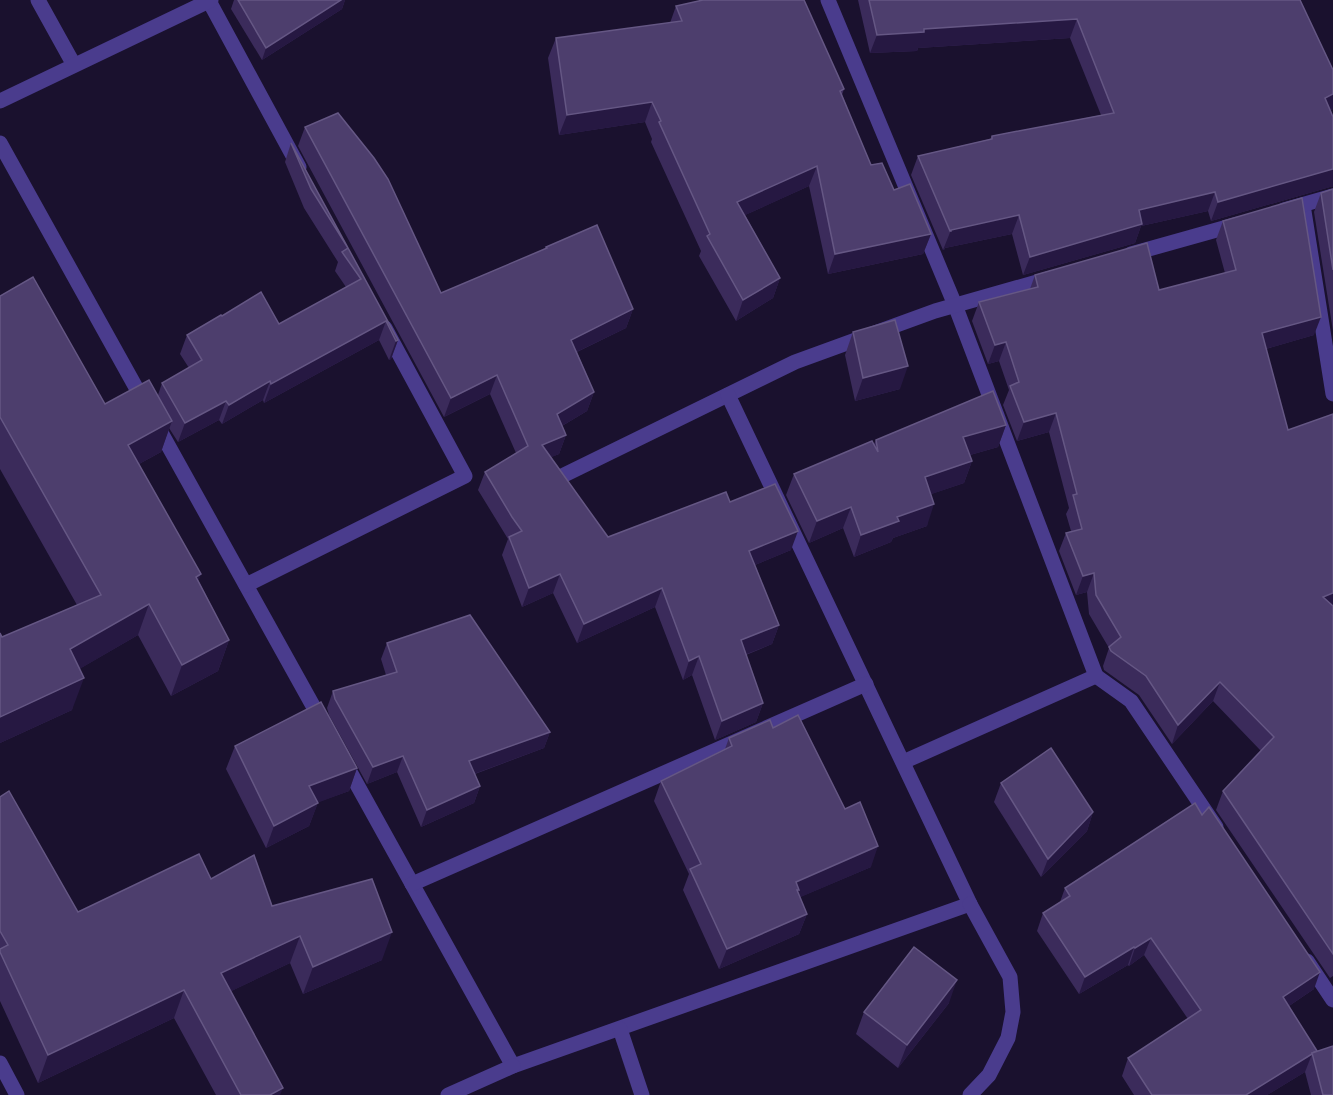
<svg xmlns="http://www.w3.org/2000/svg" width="1333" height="1095" font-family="'Exo 2',sans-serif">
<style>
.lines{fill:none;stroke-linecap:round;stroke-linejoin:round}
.service{stroke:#4a3c8d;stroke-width:15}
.minor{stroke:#4a3c8d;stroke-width:15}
.tertiary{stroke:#4a3c8d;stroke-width:15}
.wall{fill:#3b2b5b}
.shaded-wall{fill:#261842}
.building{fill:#4d3e6d;stroke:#655784;stroke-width:1.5}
</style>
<rect width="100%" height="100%" fill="#1a112e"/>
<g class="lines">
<g class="service">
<polyline points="1303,205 1333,394"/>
<polyline points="1096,676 1131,701 1216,827"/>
<polyline points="1307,961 1333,1000"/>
</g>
<g class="minor">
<polyline points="38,0 74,65"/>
<polyline points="828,0 955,305 1096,676 903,762"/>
<polyline points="209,1 299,167"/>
<polyline points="0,101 211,0"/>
<polyline points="0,143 322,722"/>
<polyline points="1284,210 1333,196"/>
<polyline points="1131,254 1238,224"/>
<polyline points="560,477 795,362 935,311 1051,278"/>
<polyline points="246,585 465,476 385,328"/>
<polyline points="344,761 513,1066 970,904 728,395"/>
<polyline points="412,884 866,684"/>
<polyline points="620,1029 642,1095"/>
<polyline points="448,1095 513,1066"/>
<polyline points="970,1095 989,1075 1008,1038 1013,1012 1010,977 970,904"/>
</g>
<polyline class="tertiary" points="0,1063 17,1095"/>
</g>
<g class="wall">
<polygon points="234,0 345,0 342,9 262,60 231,9"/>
<polygon points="858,0 1300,0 1333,70 1333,109 1330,111 1333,117 1333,187 1330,187 1211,221 1208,211 1141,226 1135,243 1023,275 1012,234 945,248 944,250 943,250 911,175 918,156 990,139 992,136 1101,115 1070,38 918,48 917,51 870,53"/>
<polygon points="676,6 844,89 842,95 871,165 894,190 931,234 923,254 828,274 809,186 745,215 780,278 773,298 736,321 699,256 701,251 651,142 652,139 645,122 559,135 548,58 556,38 670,23"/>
<polygon points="305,127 441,293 545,249 546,247 633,309 626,328 577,352 594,392 587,411 562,426 566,435 559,454 551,457 608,537 730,502 791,550 755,565 779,625 772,644 746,655 763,703 756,722 715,740 692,675 683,680 655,607 577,643 553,593 522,607 502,555 508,539 478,490 485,472 516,453 490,394 444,417 298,146"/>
<polygon points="291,143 398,340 391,359 389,360 379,340 264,403 263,400 222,424 219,420 178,442 169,428 161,452 139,464 229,640 218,671 171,696 138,635 79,669 72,710 0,743 0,633 2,637 77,605 0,469 0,296 105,404 158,395 162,383 189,368 180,354 187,335 222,316 279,324 346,287 335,271 338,262 304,208 285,162"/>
<polygon points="1333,189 1333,331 1314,212 1321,193"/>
<polygon points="1223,221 1314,335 1266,349 1288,430 1333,414 1333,976 1330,978 1216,810 1223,791 1261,751 1213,701 1172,744 1139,695 1104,670 1103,666 1109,648 1089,614 1087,592 1076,595 1059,551 1066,533 1071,531 1066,514 1069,508 1049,432 1017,441 1003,405 1009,390 999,361 988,364 972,321 979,302 1030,289 1035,275 1159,290 1225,273 1216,240"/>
<polygon points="853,332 900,389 855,401 845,355"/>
<polygon points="1006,425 998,447 970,455 972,461 964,483 931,494 927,526 893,538 891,542 854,557 843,528 809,543 786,495 794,474 874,444 876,440"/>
<polygon points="387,643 550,732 544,748 475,774 480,786 474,803 421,827 397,772 367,784 329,715 327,708 333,691 386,675 381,659"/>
<polygon points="773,728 871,867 800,897 807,914 799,934 719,969 683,890 689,874 654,801 661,781 725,749 729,738"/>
<polygon points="235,746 357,768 349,791 318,802 309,826 266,848 226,769"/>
<polygon points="1001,783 1093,812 1087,831 1041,877 994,802"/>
<polygon points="0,797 78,912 211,879 272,906 382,960 303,994 290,963 231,991 280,1095 216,1095 174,1018 38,1083 0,1001"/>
<polygon points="1065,888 1314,989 1289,1006 1317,1052 1333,1095 1311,1095 1305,1072 1267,1095 1134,1095 1122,1076 1128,1058 1188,1019 1144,955 1129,966 1128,965 1079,994 1037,931 1043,913 1060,902"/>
<polygon points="949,1003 898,1068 856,1034 864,1012"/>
</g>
<g class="shaded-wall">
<polygon points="341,0 345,0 342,9 262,60 266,48"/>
<polygon points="1077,19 1070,38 918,48 917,51 870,53 877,35 924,29"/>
<polygon points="1333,94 1333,109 1319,116 1325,98"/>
<polygon points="652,102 645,122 559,135 567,115"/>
<polygon points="817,166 809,186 730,222 737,202"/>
<polygon points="1333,169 1333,187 1330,187 1211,221 1218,202"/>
<polygon points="1215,192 1208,211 1141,226 1135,243 1023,275 1030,257 1139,210"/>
<polygon points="1019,215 1012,234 945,248 944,250 943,250 951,230"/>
<polygon points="931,234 923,254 828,274 835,254"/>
<polygon points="780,278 773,298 736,321 743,300"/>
<polygon points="633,309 626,328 564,358 571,340"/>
<polygon points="1321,317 1314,335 1255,352 1262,333"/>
<polygon points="386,321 379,340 264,403 271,384"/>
<polygon points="398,340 391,359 389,360 396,341"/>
<polygon points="1006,342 999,361 988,364 995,345"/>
<polygon points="908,366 900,389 855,401 863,378"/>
<polygon points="497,375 490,394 444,417 451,398"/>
<polygon points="270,381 263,400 222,424 229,405"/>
<polygon points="594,392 587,411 550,433 557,414"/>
<polygon points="226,401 219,420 178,442 185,423"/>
<polygon points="1056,413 1049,432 1017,441 1024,422"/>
<polygon points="172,421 161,452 117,476 128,445"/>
<polygon points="1006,425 998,447 956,459 963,437"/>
<polygon points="566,435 559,454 535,464 542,445"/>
<polygon points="972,461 964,483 917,499 925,477"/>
<polygon points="934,504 927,526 893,538 891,542 854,557 861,535 897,517"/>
<polygon points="851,507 843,528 809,543 817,521"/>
<polygon points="798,531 791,550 743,570 749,551"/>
<polygon points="1094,573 1087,592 1076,595 1083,576"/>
<polygon points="201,574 190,605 196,577"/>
<polygon points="560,574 553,593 522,607 529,588"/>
<polygon points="662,588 655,607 577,643 584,624"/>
<polygon points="1333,593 1333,609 1323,597"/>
<polygon points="149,604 138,635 59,681 70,649"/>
<polygon points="779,625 772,644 734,659 741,640"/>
<polygon points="229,640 218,671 171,696 182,665"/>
<polygon points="699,656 692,675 683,680 689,661"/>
<polygon points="84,678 72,710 0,743 0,717"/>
<polygon points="1220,682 1213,701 1172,744 1178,725"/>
<polygon points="763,703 756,722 715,740 722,721"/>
<polygon points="550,732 544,748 463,778 469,761"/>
<polygon points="403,756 397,772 367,784 373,767"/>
<polygon points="357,768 349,791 301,809 309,786"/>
<polygon points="480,786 474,803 421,827 427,810"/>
<polygon points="318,803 309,826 266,848 274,826"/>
<polygon points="1093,812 1087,831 1041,877 1048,859"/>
<polygon points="878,846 871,867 796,899 796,882"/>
<polygon points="807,914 799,934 719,969 727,949"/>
<polygon points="392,932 382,960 303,994 313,967"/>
<polygon points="300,936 290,963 211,1001 221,973"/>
<polygon points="1151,938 1144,955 1129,966 1135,948"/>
<polygon points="1134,947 1128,965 1079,994 1085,977"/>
<polygon points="1320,972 1314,989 1277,1014 1283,997"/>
<polygon points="957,980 949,1003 898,1068 907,1045"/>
<polygon points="184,990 174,1018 38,1083 48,1055"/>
<polygon points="1312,1054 1305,1072 1267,1095 1246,1095"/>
<polygon points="283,1088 280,1095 270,1095"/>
</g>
<g class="building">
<polygon points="238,0 341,0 266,48"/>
<polygon points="703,0 804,0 844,89 840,91 871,165 882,163 894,190 910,184 931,234 835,254 817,166 737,202 780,278 743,300 707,236 710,234 659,122 661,121 652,102 567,115 556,38 682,21 676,6"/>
<polygon points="869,0 1300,0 1333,70 1333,94 1325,98 1333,117 1333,169 1218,202 1215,192 1139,210 1142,224 1030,257 1019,215 951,230 951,231 950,231 918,156 992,139 992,136 1114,113 1077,19 924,29 924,32 877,35"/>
<polygon points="338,113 374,158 388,179 441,293 547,248 546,247 597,225 633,309 571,340 594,392 557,414 566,435 542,445 608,537 726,492 730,502 775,484 798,531 749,551 779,625 741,640 763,703 722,721 699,656 689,661 662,588 584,624 560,574 529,588 509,537 522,531 512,517 485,472 528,446 497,375 451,398 305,127"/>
<polygon points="291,143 398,340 396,341 386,321 271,384 270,381 229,405 226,401 185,423 162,383 202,360 187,335 221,315 222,316 261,292 279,324 361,279 342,252 348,248 311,189"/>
<polygon points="1333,189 1333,270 1321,193"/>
<polygon points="1302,198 1321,317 1262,333 1288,430 1333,414 1333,593 1323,597 1333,606 1333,954 1223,791 1274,737 1220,682 1178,725 1146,676 1111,651 1109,647 1121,637 1096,595 1094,573 1083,576 1066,533 1082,529 1073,495 1077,494 1056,413 1024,422 1010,386 1019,382 1006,342 995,345 979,302 1038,287 1035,275 1147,243 1159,290 1236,270 1223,221"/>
<polygon points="33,277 105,404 149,380 172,421 128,445 201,574 196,577 229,640 182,665 149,604 70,649 84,678 0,717 0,633 2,637 101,595 0,417 0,296"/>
<polygon points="895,320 908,366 863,378 853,332"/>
<polygon points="993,391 1006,425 963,437 972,461 925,477 934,504 897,517 899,521 861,535 851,507 817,521 794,474 872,441 878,452 876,440"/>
<polygon points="470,615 550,732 469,761 480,786 427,810 403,756 373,767 335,699 333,691 397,672 387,643"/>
<polygon points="321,702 357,768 309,786 318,803 274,826 235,746"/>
<polygon points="798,715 845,809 860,802 878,846 796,882 799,890 797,890 807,914 727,949 690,869 701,864 661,781 732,746 729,738 770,720 773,728"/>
<polygon points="1051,748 1093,812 1048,859 1001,783"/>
<polygon points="9,791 78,912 199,854 211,879 254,855 272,906 372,879 392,932 313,967 300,936 221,973 283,1088 270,1095 241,1095 184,990 48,1055 0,952 0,949 8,945 0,931 0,797"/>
<polygon points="1195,803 1202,815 1209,807 1320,972 1283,997 1317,1051 1312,1053 1312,1054 1246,1095 1152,1095 1128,1058 1201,1010 1151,938 1135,948 1134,947 1085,977 1043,913 1070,896 1065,888"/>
<polygon points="914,947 957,980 907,1045 864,1012"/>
<polygon points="1333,1046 1333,1095 1323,1095 1312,1053"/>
</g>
</svg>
